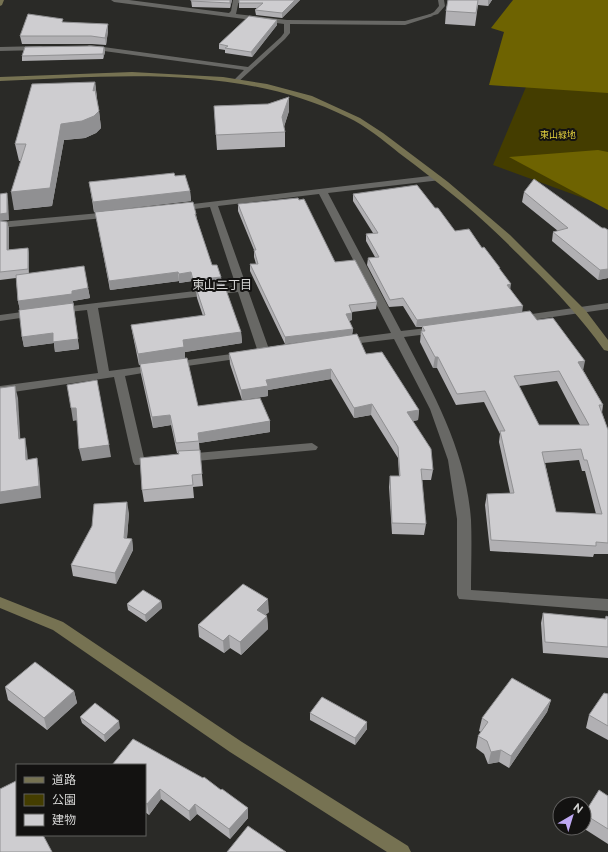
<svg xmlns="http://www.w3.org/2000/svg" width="608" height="852" font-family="Raleway,'Noto Sans JP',sans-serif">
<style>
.green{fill:#443d00}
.forest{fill:#6e6301}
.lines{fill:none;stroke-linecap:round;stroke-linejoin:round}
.lane{fill:#686865;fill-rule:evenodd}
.street{fill:#686865;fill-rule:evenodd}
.secondary{fill:#767252;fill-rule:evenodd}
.wall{fill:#b1b0b3;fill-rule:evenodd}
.shaded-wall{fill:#909092}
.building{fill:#cecdd0;stroke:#909092;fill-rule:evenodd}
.labels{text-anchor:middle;stroke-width:4;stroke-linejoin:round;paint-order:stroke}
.far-park-label{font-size:9px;fill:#e2d03d;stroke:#131211}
.neighbourhood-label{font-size:12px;fill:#d6d6d5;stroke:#131211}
</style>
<rect width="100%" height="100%" fill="#2a2a27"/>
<polygon class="green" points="539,56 608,67 608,207 493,165"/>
<g class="forest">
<polygon points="513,0 608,0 608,93 489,85 504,32 491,28"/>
<polygon points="598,150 608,152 608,210 509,157"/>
</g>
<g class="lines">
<polygon class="lane" points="438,0 444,0 445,6 438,14 428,17 428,15 434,12 439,6"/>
<g class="street">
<polygon points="111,0 129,0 229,13 231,11 233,0 239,0 236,14 287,20 405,21 430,14 433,16 405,25 290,24 290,33 285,39 237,83 233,81 244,70 89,49 86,47 89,45 248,67 281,37 284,33 284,24 114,2"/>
<polygon points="0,47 41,46 45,48 41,50 0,51"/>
<path d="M438,175l4,3 -1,2 -113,13 73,138 35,-4 5,3 -5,3 -32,4c31,60 62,114 67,183 1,23 0,47 0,70l137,9v12l-149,-12 -2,-4v-76l-9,-59 -18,-51 -36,-70 -50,6 -5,-3 5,-3 47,-6 -72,-139 -101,12 52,146 -2,2 -4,1 -6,-3 -20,-60 -140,16 11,63 46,-6 6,3 -6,3 -30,5 19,82h16l2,3 -2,3 -25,1 -2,-3 -19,-85 -114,17v-8l98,-13 -11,-63 -28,3 -5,-3 1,-2 181,-22 -26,-79 -31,4 -5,-3 2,-2z"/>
<polygon points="111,212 114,213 114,217 0,228 0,222"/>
<polygon points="608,303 608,309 518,322 513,319 518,316"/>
<polygon points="37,310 42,313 41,315 0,321 0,315"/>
<polygon points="246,352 252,355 250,357 173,368 167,365 173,362"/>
<polygon points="312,443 318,447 316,450 185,462 181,461 179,458 181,455 185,454"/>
</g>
<g class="secondary">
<polygon points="0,0 4,0 2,5 0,6"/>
<path d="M132,72l91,5 44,7 45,12 48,22 23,15 65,49 62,53 76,76 22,29v11l-4,-1c-22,-31 -47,-58 -74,-84 -22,-22 -43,-43 -67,-63 -21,-17 -42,-34 -64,-50 -16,-13 -33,-27 -52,-36 -107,-53 -232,-41 -347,-36v-4z"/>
<polygon points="0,597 63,622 242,742 408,846 411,852 387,852 230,752 53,630 0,608"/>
</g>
</g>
<g class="wall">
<polygon points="191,0 232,0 230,8 192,7"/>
<polygon points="239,0 300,0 282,18 256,15 255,10 257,8 239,8"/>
<polygon points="448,0 492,0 488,6 478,5 475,26 445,24 446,11"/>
<polygon points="277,20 277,25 252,57 225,53 225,50 219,49 219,44"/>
<polygon points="63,22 108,31 106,45 92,44 22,44 20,36"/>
<polygon points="104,47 105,52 103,59 22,61 22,56"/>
<polygon points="95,82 97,99 99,111 101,128 96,133 85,138 64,140 52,206 14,210 21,161 19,161 15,144"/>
<polygon points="289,97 289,111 284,127 285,132 285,147 217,150 214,106 268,104"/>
<polygon points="175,176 190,191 191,201 94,212 89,182"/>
<polygon points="524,192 602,228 608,230 608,278 598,280 552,241 553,232 558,231 522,202"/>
<path d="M353,194l82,14 20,23 27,17 18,22 22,42 15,8 46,50 20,35 -1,8 6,17v124h-14l-1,3 -103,-6 -5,-46 2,-11 23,-1 -11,-51 1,-8 -16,-32 -28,3 -19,-37h-4l-13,-26 1,-11h1v-4h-6l-13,-21 -14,1 -22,-42 1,-7 7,-1 -9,-16v-7l7,-1 -20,-32zM557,381l23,44h-41l-20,-39zM579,460l3,11h3l11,43 -40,-2 -11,-49z"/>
<polygon points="238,204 335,262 377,302 376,309 352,312 352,320 349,321 353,329 352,335 366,354 419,410 418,420 413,421 433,470 431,480 422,480 426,524 424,535 392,534 389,487 390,476 399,476 398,458 371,415 354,418 331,379 268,390 268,396 242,400 230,364 229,353 337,337 285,344 250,271 250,264 256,264 254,257 254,250 238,211"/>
<polygon points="95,212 196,214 197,220 212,265 221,277 222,284 241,332 242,343 185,352 185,358 198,406 270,432 199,443 203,486 193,487 194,498 144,502 142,490 179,454 178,453 177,453 171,425 153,428 141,374 140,365 139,365 133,336 131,325 203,316 197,298 196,289 194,290 192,281 179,283 179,281 110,290"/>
<polygon points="0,221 7,222 9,229 9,250 28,248 29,255 29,274 88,288 90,298 73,301 79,349 55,352 54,343 24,347 22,337 20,310 18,301 16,278 0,280"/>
<polygon points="129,513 127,538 132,539 133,550 116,584 73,576 71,565"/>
<polygon points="161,601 162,608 146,622 128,610 127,604"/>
<polygon points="269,612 265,615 267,616 268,629 241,655 230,648 224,653 199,637 198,625"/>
<polygon points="543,613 605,619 606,616 608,617 608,658 543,653 541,623"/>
<polygon points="5,687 74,691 77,703 47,730 8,700"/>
<polygon points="608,694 608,740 586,728 589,715"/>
<polygon points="551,700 547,712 509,768 499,762 488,764 484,754 476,748 478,736 481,732 479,731 482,718"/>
<polygon points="310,713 367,722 367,729 355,745 310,720"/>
<polygon points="80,717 120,728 105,742 82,723"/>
<polygon points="145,765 221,790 248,808 248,818 230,839 197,814 190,821 161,799 149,815 145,812"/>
<polygon points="608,796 608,844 583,828 584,828 584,814"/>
</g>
<g class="shaded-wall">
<polygon points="230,0 232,0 230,8"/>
<polygon points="295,0 300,0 282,18 282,13"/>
<polygon points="488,0 492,0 488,6"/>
<polygon points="277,20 277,25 252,57 251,52"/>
<polygon points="108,24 108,31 106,45 105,38"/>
<polygon points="104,47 105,52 103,59 103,54"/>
<polygon points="95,82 97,97 95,107 93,91"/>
<polygon points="289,97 289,111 282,132 282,117"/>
<polygon points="99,111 101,128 96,133 85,138 64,140 52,206 14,210 11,192 61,124"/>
<polygon points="190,191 191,201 94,212 93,202"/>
<polygon points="7,193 8,200 9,220 0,221 0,214"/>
<polygon points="7,222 9,229 9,257 7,250"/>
<polygon points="28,248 29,255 29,277 28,269"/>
<polygon points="608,269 608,278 598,280 600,270"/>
<polygon points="178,272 179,281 110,290 109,281"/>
<polygon points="191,272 192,281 179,283 179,274"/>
<polygon points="221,277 222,286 196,288 196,289 194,290 193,280"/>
<polygon points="511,284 510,291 507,285"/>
<polygon points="88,288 90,298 73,301 79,349 55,352 54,343 24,347 22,337 53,333 78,339 20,311 18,301 72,291"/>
<polygon points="523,306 522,313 416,327 417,320"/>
<polygon points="352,313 352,320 346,321 346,314"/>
<polygon points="353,329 352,335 285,344 285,337"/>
<polygon points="241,332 242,343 185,352 185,359 139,365 138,354 183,340"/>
<polygon points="435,357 438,357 437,368 433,368"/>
<polygon points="585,361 583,371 578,362"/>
<polygon points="331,369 331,379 268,390 268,396 242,400 241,390 266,380"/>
<polygon points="15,386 18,398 21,451 19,439"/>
<polygon points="372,404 371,415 354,418 354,408"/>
<polygon points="71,408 76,408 78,420 73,421"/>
<polygon points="419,410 418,420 406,423 407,412"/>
<polygon points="170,415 171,425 153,428 152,417"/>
<polygon points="270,421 270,432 199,443 198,433"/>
<polygon points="25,438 27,450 29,472 26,460"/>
<polygon points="109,445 111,457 82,461 79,449"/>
<polygon points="37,458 39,470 41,498 0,504 0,492"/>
<polygon points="127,502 129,513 126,549 124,538"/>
<polygon points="132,539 133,550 116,584 115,573"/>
<polygon points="268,599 269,612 257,623 257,610"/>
<polygon points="161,601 162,608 146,622 145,615"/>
<polygon points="267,616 268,629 241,655 240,642"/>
<polygon points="229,635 230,648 224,653 223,641"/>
<polygon points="74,691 77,703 47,730 44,718"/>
<polygon points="551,700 547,712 509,768 511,756"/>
<polygon points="119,721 120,728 105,742 104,735"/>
<polygon points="367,722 367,729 355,745 355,738"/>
<polygon points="501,750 499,762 488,764 491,752"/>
<polygon points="160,789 161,799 149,815 147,804"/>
<polygon points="195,804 197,814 190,821 189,811"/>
<polygon points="248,808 248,818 230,839 229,829"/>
</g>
<g class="building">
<polygon points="191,0 230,0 230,3 191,1"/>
<polygon points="239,0 295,0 282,13 255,10 263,3 239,3"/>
<polygon points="448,0 478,0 476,13 446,11"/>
<polygon points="28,14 63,19 62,22 108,24 105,38 91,36 20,36"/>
<polygon points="249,16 277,20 251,52 225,48 228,46 219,44"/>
<polygon points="91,46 104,47 103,54 22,56 25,47"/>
<polygon points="95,82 93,91 95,90 99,111 94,116 82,121 61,124 50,188 11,192 26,144 15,144 32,84"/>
<polygon points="289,97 282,117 285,132 216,135 214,106 268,104"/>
<polygon points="174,173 175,176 185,175 190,191 93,202 89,182"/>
<polygon points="534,179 602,228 605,228 608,230 608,269 600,270 553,232 568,228 524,192"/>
<polygon points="417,185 435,208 438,208 455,231 469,229 482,248 484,247 500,268 499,268 511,284 507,285 523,306 417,320 403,298 390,300 368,258 379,257 366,234 378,233 353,194"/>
<polygon points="7,193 7,213 0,214 0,194"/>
<polygon points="298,198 299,200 304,199 335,262 355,260 377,302 349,305 352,313 346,314 353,329 285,337 250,264 258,264 254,250 256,250 238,204"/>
<polygon points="193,202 196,214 195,214 212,265 217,265 221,277 193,280 191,272 179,274 178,272 109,281 95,212"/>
<polygon points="0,221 7,222 7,250 28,248 28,269 0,272"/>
<polygon points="84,266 88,288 72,291 72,294 18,301 16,275"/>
<polygon points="224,284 241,332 183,340 184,347 138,354 131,325 205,315 196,288"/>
<polygon points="73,303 78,339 53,342 53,333 22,337 19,310"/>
<path d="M530,311l7,9 16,-2 32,43 -7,1 25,43h-4l9,25v113l-12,-1v4l-105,-6 -4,-46 27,-1 -14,-62h5l-20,-40 -28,3 -19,-37h-3l-14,-26h4l-3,-5zM559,371l30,54h-50l-25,-49zM581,449l3,11h3l15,54 -46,-2 -14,-60z"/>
<polygon points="357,334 366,354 382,352 419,410 407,412 431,449 433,470 421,469 426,524 392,523 390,476 400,476 398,447 372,404 354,408 331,369 266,380 268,386 241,390 229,353"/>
<polygon points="187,358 198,406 260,398 270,421 198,433 199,441 176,443 170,415 152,417 140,364"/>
<polygon points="97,380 109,445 79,449 76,408 71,408 67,385"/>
<polygon points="15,386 19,439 25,438 26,460 37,458 39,486 0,492 0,388"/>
<polygon points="200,450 202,474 192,475 193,485 142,490 140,458 179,454 178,451"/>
<polygon points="127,502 124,538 132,539 115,573 71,565 92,526 94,504"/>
<polygon points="243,584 268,599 257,610 267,616 240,642 229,635 223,641 198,625"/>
<polygon points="143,590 161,601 145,615 127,604"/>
<polygon points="543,613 606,619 606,616 608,617 608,647 545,642"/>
<polygon points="35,662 74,691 44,718 5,687"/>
<polygon points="512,678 551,700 511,756 501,750 491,752 487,741 478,736 488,722 482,718"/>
<polygon points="604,693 608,694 608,726 589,715"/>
<polygon points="322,697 367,722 355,738 310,713"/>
<polygon points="95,703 119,721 104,735 80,717"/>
<polygon points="133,739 203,778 204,777 221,790 222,789 248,808 229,829 195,804 189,811 160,789 147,804 145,803 145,765 112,765"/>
<polygon points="16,781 17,784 17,835 43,835 52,852 0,852 0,789"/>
<polygon points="599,790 608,796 608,829 584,814"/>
<polygon points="248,826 286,852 227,852"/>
</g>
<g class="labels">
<g class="far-park-label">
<text x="558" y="138">東山緑地</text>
</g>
<g class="neighbourhood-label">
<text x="222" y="289">東山二丁目</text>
</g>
</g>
<rect x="16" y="764" width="130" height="72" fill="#131211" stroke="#61605f"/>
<rect x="24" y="777" width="20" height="6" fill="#767252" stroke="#61605f"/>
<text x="52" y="784" font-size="12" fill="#d6d6d5">道路</text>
<rect x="24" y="794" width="20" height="12" fill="#443d00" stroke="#61605f"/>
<text x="52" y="804" font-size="12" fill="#d6d6d5">公園</text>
<rect x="24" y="814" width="20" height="12" fill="#cecdd0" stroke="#61605f"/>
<text x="52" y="824" font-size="12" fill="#d6d6d5">建物</text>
<g transform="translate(572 816) rotate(38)"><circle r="19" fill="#131211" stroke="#61605f"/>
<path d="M0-3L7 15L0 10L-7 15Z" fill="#bfa9f4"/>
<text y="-6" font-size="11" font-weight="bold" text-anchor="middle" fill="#d6d6d5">N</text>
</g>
</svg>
